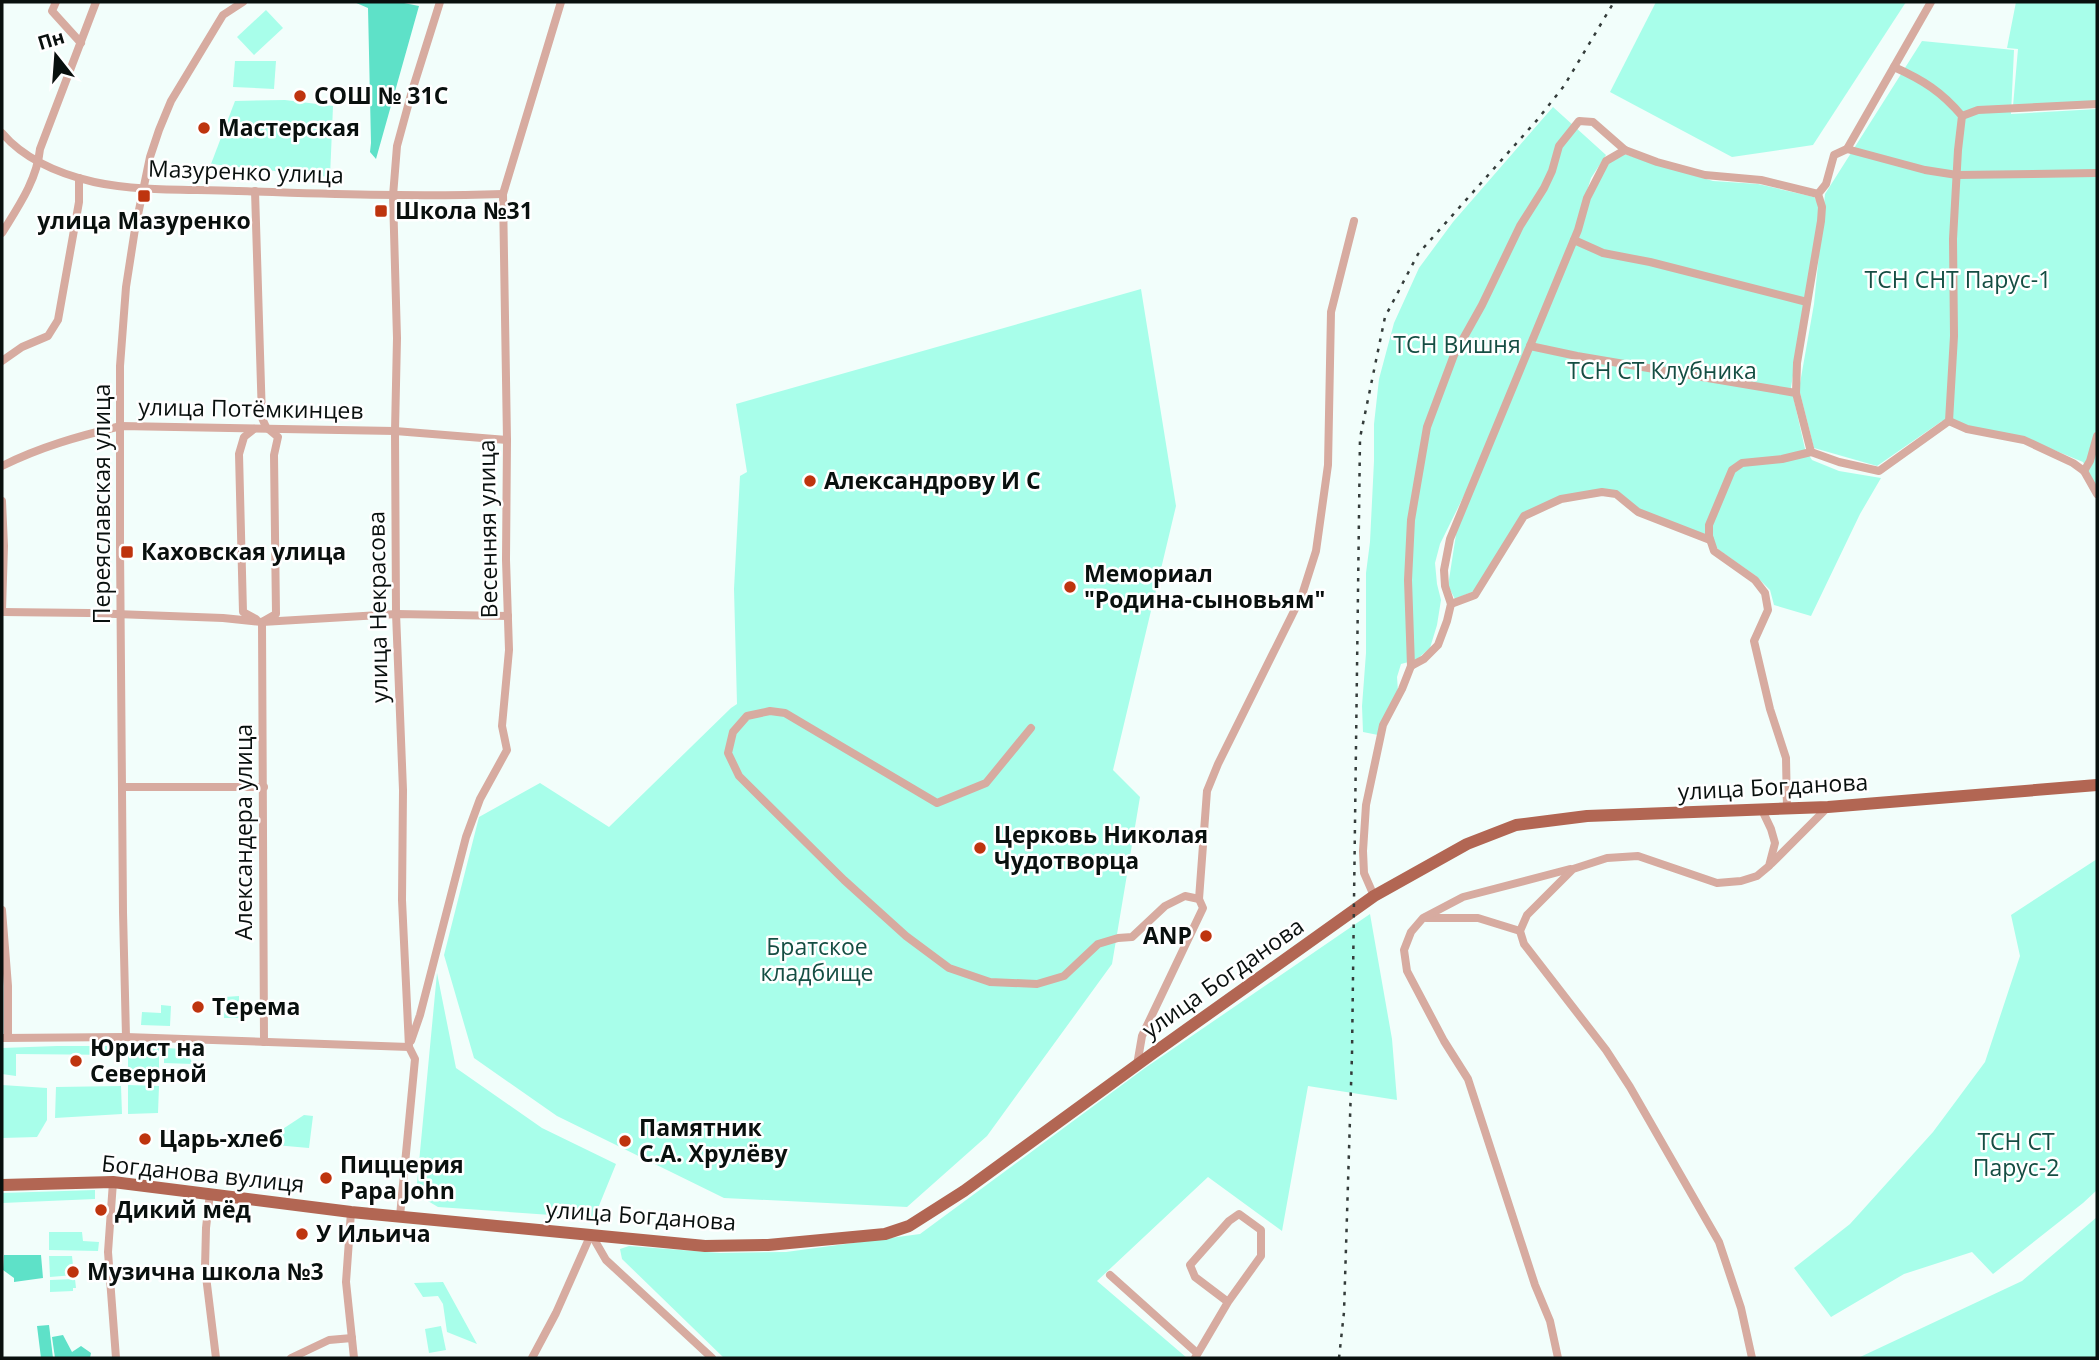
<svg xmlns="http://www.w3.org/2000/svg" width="2099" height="1360" font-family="'Open Sans',sans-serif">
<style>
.green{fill:#a8feea}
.forest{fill:#5ee1c8}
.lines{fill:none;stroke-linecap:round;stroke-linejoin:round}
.street{stroke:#d7aba0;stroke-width:8}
.primary{stroke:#b26653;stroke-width:12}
.rail{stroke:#343c3a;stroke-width:2.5;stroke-dasharray:3.5 7;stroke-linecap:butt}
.poi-dot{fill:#be340e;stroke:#fff;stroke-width:2.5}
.labels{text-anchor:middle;stroke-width:5;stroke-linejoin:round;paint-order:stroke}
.poi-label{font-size:23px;font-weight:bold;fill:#09100e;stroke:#fff;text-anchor:start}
.street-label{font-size:23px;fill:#09100e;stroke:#fff}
.park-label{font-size:23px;fill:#154e43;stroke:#fff}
</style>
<rect width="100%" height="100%" fill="#f2fefb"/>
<g class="green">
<polygon points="1656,2 1906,2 1813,145 1732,157 1610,92"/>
<polygon points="2016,2 2097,2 2097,102 2013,106 2018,49 2007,48"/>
<polygon points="266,10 283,28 254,55 237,37"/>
<polygon points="1922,41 2014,50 2011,114 2097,109 2097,490 2083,462 2020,436 1942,421 1877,466 1814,448 1799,389 1814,304 1825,194"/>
<polygon points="235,61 276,61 274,89 233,87"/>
<polygon points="285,100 333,106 330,177 211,164 235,101"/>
<polygon points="1553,107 1606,155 1591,178 1574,232 1479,465 1440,544 1435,563 1437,584 1441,600 1437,625 1430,648 1416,660 1401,664 1397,677 1398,691 1378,735 1363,732 1362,706 1366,653 1366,573 1370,542 1374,461 1374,424 1379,379 1394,323 1419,268 1453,222"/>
<polygon points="1624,154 1713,181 1758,184 1814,197 1820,206 1816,243 1791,387 1805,449 1812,460 1839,471 1881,478 1860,514 1811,616 1774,605 1770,590 1756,576 1719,550 1705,535 1641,510 1603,489 1522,514 1474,591 1455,599 1448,586 1457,528 1591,197 1608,163"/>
<polygon points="1141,289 1176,506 1113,770 1140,797 1112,964 987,1136 907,1207 724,1198 557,1116 474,1058 444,955 479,817 540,783 609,827 731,708 737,704 734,589 740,476 747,472 736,404"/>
<polygon points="2097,859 2097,1190 2083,1203 1993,1274 1972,1252 1904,1274 1831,1317 1794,1268 1850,1224 1933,1132 1985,1062 2020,956 2011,915"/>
<polygon points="1370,914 1392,1039 1397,1100 1308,1086 1282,1231 1208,1177 1097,1281 1187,1358 724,1358 622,1259 620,1249 629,1246 720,1253 786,1252 920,1234 1145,1068"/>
<polygon points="437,973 456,1068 542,1128 616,1164 594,1218 438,1207 416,1194"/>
<polygon points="239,996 239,1018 224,1018 225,997"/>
<polygon points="161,1005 171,1006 170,1026 141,1025 142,1012 161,1013"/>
<polygon points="57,1046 119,1046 119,1055 16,1054 16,1076 2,1074 2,1048"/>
<polygon points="128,1046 159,1047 159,1076 128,1075"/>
<polygon points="164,1048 185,1049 193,1064 164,1063"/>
<polygon points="2,1085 47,1088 47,1120 37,1137 2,1138"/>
<polygon points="128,1085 159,1086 158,1113 128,1114"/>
<polygon points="121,1086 122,1114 55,1118 56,1087"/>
<polygon points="304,1115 313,1116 309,1148 263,1144 263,1142"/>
<polygon points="95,1190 95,1199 2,1203 2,1193"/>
<polygon points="2097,1217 2097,1358 1858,1358 2022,1281"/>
<polygon points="49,1232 82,1232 83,1241 99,1242 98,1251 49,1250"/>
<polygon points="72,1256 74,1275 50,1277 49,1256"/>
<polygon points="75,1279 76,1288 73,1288 73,1291 50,1292 50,1280"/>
<polygon points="443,1282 477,1344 447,1332 443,1304 438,1296 423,1297 414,1283"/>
<polygon points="441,1326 446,1350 429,1353 425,1329"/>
</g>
<g class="forest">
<polygon points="354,2 399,2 419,6 376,159 370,152 371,143 368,8"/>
<polygon points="4,1255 41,1255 43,1278 14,1282 14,1278 3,1270"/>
<polygon points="49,1325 53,1358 41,1358 37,1326"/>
<polygon points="63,1335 72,1352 81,1346 91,1353 90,1358 55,1358 52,1337"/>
</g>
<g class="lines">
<g class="street">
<polyline points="56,2 52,11 81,43"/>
<polyline points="1962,116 1978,110 2097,104"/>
<path d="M2,133c23,27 58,41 92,49 46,10 96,7 143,9 89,3 177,6 266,3"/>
<polyline points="1847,149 1925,170 1957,175 2097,173"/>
<polyline points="255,191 262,418 266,427 278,437 274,455 276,614 262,622 264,1042"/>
<path d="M2,233c16,-26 35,-53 38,-84l56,-147"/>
<polyline points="1574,240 1603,253 1650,262 1807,302"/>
<polyline points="1530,346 1577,356 1796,393"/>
<polyline points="2,361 22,347 48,336 58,320 79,202 79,178"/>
<polyline points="1949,421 1967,429 2024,440 2073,463 2084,471 2097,494"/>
<polyline points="254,429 244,437 239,454 243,612 256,619"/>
<path d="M1811,452l28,10 40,9 70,-50 5,-85 -1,-97 5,-89 4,-34c-20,-24 -39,-36 -68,-49"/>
<path d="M2,466c38,-19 77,-30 119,-40l274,5 112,9"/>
<polyline points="2084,471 2090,461 2097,436"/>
<polyline points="2,501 4,546 2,610"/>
<polyline points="1451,604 1475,595 1524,516 1561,499 1602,492 1616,494 1638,512 1710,540"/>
<polyline points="2,612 89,613 223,618 262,622 397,614 508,616"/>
<polyline points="1411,666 1408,580 1411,520 1427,427 1454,355 1482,305 1520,226 1544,188 1552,171 1559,146 1579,121 1593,122 1625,150"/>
<polyline points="1031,728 986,783 937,803 785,713 770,711 747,716 733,732 728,753 739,776 844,880 906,936 949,968 990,982 1037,984 1064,976 1098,944 1118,938 1132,937 1165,906 1185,896 1199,899 1203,908 1142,1036 1137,1065"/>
<polyline points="122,787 264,787"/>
<polyline points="1787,809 1786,758 1770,709 1754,641 1768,610 1765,593 1755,580 1714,551 1709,536 1709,525 1732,470 1742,463 1782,459 1811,452 1796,393 1797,363 1821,221 1822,207 1818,194 1826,184 1834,155 1847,149 1931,2"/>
<polyline points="1771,864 1828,807"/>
<polyline points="1374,896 1364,873 1363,851 1366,805 1383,725 1402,689 1411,666 1424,659 1438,645 1447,621 1451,604 1445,586 1444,570 1450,539 1578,230 1587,198 1606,161 1625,150 1657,162 1705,175 1761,180 1818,194"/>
<polyline points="1199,899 1207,791 1218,764 1302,595 1316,551 1328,465 1331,312 1354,221"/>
<polyline points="2,910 8,986 8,1038"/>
<polyline points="1426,918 1478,918 1520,931"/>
<polyline points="126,1037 123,912 120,545 120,366 126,287 135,229 150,157 159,130 171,101 223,15 243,2"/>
<polyline points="2,1038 126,1037 409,1047"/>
<polyline points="411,1041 420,1015 466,837 480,799 507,750 502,726 509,650 506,560 507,440 503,194 561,2"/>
<polyline points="113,1182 108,1252 116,1358"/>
<polyline points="210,1193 206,1228 205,1268 216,1358"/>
<polyline points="351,1212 346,1282 354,1358"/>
<polyline points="400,1216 415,1059 409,1047 402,900 403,790 396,613 395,431 397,338 393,196 397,146 412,91 440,2"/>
<polyline points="591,1234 606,1260 712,1358"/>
<polyline points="1110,1275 1197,1353"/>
<polyline points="291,1358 329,1340 352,1338"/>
<polyline points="532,1358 556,1313 591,1234"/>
<polyline points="1195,1358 1228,1302 1261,1256 1261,1230 1239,1214 1229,1221 1190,1265 1195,1277 1228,1302"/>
<polyline points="1558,1358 1550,1321 1535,1285 1468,1079 1444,1041 1407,971 1404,950 1411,932 1423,918 1463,897 1570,869"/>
<polyline points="1752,1358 1741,1308 1719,1242 1630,1087 1606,1050 1524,944 1520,931 1527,915 1573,869 1607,858 1638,856 1717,883 1741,881 1757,876 1769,866 1775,843 1771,829 1762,810"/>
</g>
<polyline class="primary" points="2,1185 113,1182 351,1212 705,1246 768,1245 885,1234 909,1226 964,1191 1152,1054 1374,896 1467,844 1516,825 1587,816 1828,807 2097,785"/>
<polyline class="rail" points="1339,1358 1344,1312 1352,1054 1360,438 1385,317 1418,254 1538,119 1564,86 1614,2"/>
</g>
<g class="poi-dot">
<circle cx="300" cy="96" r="7"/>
<circle cx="204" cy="128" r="7"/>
<rect x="137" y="189" width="14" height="14" rx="3.5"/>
<rect x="374" y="204" width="14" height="14" rx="3.5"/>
<circle cx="810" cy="481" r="7"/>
<rect x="120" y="545" width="14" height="14" rx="3.5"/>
<circle cx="1070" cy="587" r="7"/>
<circle cx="980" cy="848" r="7"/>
<circle cx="1206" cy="936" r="7"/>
<circle cx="198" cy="1007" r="7"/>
<circle cx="76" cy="1061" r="7"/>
<circle cx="145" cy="1139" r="7"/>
<circle cx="625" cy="1141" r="7"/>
<circle cx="326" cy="1178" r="7"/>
<circle cx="101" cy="1210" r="7"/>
<circle cx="302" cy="1234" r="7"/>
<circle cx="73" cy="1272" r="7"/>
</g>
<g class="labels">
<g class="poi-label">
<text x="314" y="104">СОШ № 31С</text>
<text x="218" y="136">Мастерская</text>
<text x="395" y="219">Школа №31</text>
<text x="144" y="229" text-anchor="middle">улица Мазуренко</text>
<text x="824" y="489">Александрову И С</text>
<text x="141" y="560">Каховская улица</text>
<text x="1084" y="582">Мемориал<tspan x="1084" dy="26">"Родина-сыновьям"</tspan></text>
<text x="994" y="843">Церковь Николая<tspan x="994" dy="26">Чудотворца</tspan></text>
<text x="1192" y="944" text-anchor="end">ANP</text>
<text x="212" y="1015">Терема</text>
<text x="90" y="1056">Юрист на<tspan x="90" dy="26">Северной</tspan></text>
<text x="639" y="1136">Памятник<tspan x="639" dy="26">С.А. Хрулёву</tspan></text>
<text x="159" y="1147">Царь-хлеб</text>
<text x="340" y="1173">Пиццерия<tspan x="340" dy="26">Papa John</tspan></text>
<text x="115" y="1218">Дикий мёд</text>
<text x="316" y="1242">У Ильича</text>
<text x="87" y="1280">Музична школа №3</text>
</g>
<g class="street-label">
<text transform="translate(246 172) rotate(2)" y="8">Мазуренко улица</text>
<text transform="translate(251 409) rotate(1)" y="8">улица Потёмкинцев</text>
<text transform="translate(102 504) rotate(-90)" y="8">Переяславская улица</text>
<text transform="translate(488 529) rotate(-91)" y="8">Весенняя улица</text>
<text transform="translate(378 607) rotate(-91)" y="8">улица Некрасова</text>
<text transform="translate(1773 787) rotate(-3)" y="8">улица Богданова</text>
<text transform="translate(244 832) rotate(-90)" y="8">Александера улица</text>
<text transform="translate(1223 978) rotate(-35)" y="8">улица Богданова</text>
<text transform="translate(203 1174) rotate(6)" y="8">Богданова вулиця</text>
<text transform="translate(641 1216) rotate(4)" y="8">улица Богданова</text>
</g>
<g class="park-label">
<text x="1958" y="288">ТСН СНТ Парус-1</text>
<text x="1457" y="353">ТСН Вишня</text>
<text x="1662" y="379">ТСН СТ Клубника</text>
<text x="817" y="955">Братское<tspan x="817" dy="26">кладбище</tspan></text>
<text x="2016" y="1150">ТСН СТ<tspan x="2016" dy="26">Парус-2</tspan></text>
</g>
</g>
<rect width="2099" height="1360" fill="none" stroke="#09100e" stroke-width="7"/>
<g transform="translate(56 56) rotate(343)" stroke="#ffffff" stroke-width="5" paint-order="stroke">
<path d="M0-5L12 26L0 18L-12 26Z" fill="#09100e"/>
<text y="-10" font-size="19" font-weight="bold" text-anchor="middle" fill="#09100e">Пн</text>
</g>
</svg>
